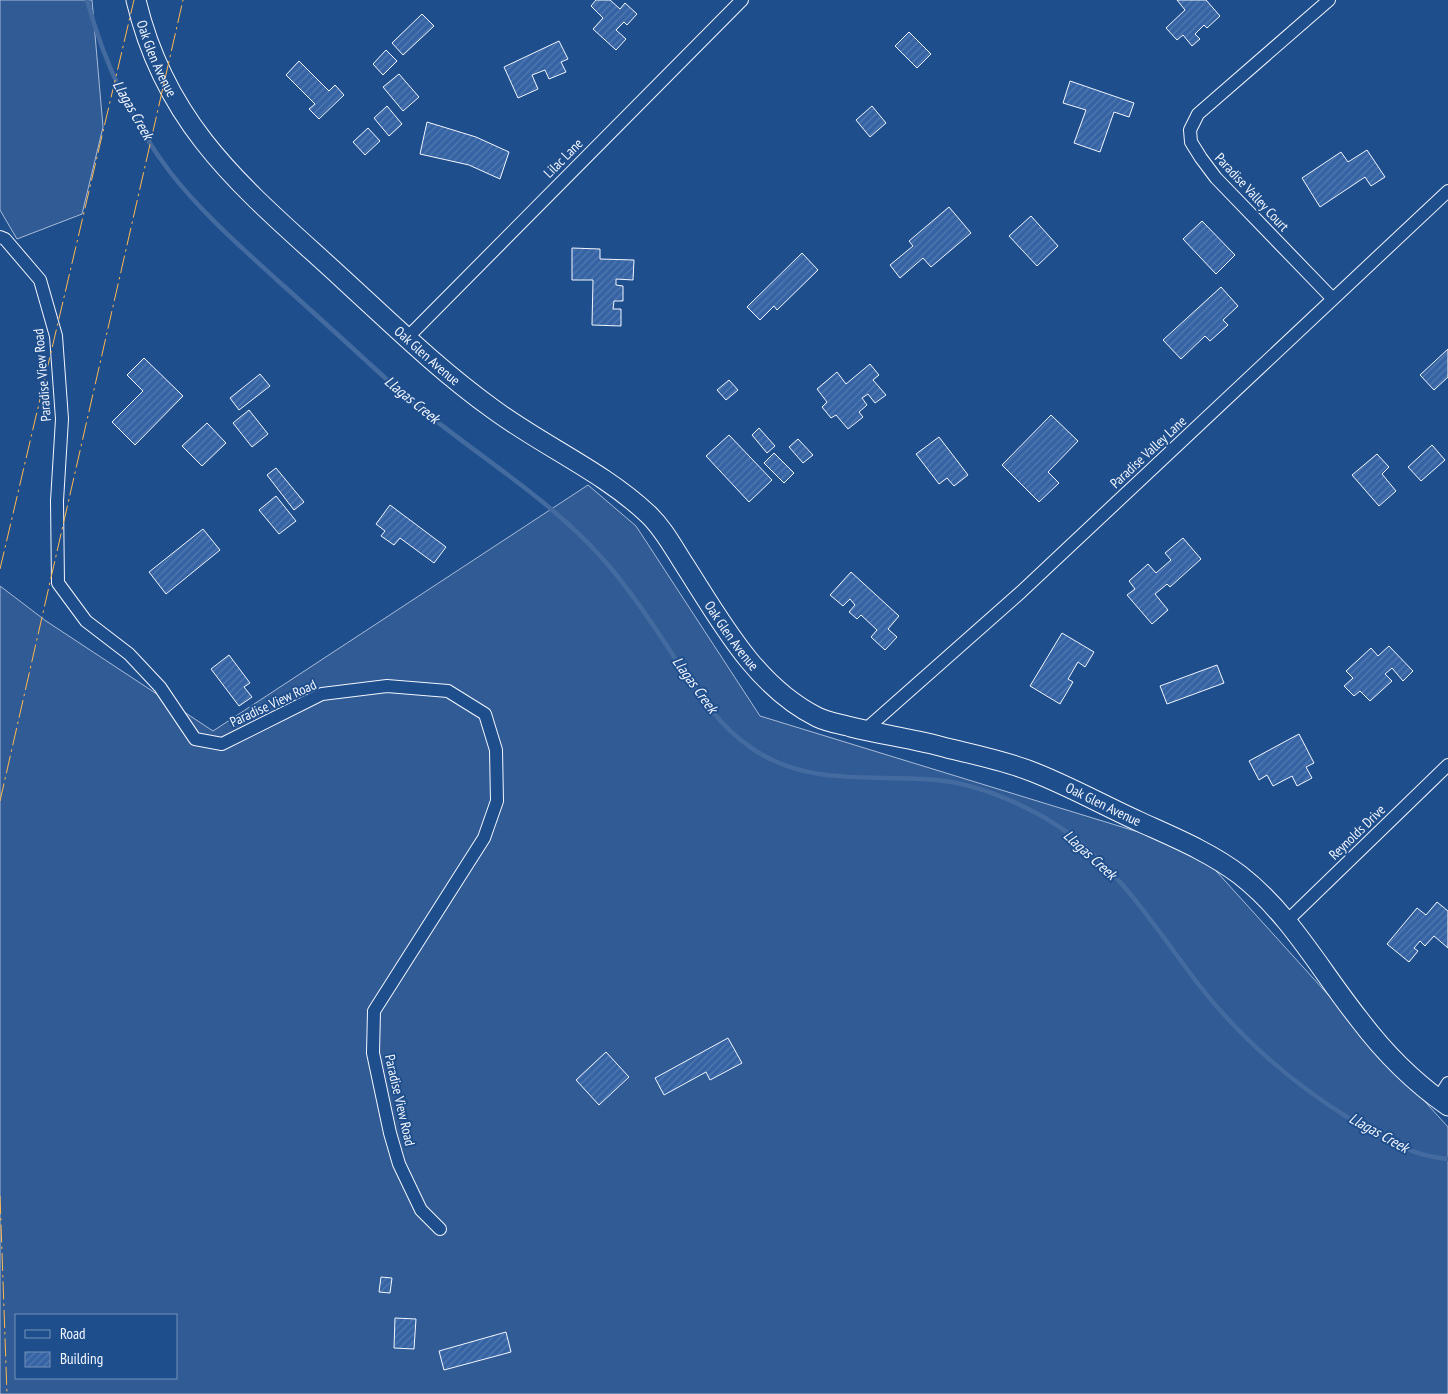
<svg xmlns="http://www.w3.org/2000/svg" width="1448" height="1394" font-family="'PT Sans Narrow',sans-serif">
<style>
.grass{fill:#305b95;stroke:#a8bbd7;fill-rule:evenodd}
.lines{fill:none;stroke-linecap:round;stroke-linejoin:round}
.stream{stroke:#446ba0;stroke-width:4.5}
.building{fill:url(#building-hatch);stroke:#f2f6ff}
.street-casing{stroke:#f2f6ff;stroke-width:14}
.secondary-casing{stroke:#f2f6ff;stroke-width:21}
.street{stroke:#1f4e8c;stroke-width:12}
.secondary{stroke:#1f4e8c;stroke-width:19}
.power{stroke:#ffb74d;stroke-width:1;stroke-dasharray:18 4 2.5 4;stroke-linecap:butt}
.labels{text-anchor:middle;stroke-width:4;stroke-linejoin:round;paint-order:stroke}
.street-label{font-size:14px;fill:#f2f6ff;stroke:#1f4e8c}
.water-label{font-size:15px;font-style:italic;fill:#f2f6ff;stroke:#1f4e8c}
</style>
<defs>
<pattern id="building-hatch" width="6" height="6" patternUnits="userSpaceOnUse" patternTransform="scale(1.25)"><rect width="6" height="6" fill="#3563a3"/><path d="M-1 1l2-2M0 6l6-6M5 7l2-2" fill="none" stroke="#537ab1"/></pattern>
</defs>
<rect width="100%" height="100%" fill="#1f4e8c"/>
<g class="grass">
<polygon points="0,0 92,0 103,127 82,214 17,239 0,210"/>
<path d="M588,485l48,41 124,190 437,134 251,277v267h-1448v-808l46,35 167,110zM16,1315h160v63h-160z"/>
</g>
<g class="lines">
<path class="stream" d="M87,0c17,62 44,121 83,172 31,40 70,74 107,108 43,38 85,77 128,116 66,56 140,98 198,163 24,27 44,57 64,87 24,37 48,78 86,103 56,38 120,25 183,31 45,4 101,29 136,56 52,40 87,97 127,149 43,55 97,101 156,137 31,18 57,34 93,37"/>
</g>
<g class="building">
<polygon points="596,0 610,0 620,9 625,3 637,14 627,25 624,22 616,30 626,39 616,50 593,29 603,18 591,6"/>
<polygon points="1177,0 1206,0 1220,16 1207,28 1204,25 1195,34 1200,39 1192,46 1183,35 1177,40 1166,28 1185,10"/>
<polygon points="422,14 434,26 403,55 392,43"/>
<polygon points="909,32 931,54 917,68 895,46"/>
<polygon points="559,41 568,59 561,62 566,72 549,79 545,70 532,75 538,89 518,98 504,67"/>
<polygon points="386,50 397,61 383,75 373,64"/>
<polygon points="299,61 329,91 335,85 344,95 319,119 309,109 315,104 286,75"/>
<polygon points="399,74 419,97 403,111 383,87"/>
<polygon points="1070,81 1134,103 1129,117 1114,112 1100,152 1074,143 1086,110 1063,103"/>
<polygon points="387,106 402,124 389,136 374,118"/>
<polygon points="872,106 886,123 870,137 856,120"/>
<polygon points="427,122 476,137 509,152 500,179 469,165 420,154"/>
<polygon points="368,128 380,141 365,155 353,142"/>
<polygon points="1367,150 1385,177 1371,186 1365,177 1320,207 1302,178 1341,152 1348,162"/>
<polygon points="949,207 971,233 931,267 923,258 900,278 890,265 913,246 909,241"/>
<polygon points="1031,216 1058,246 1037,266 1009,236"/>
<polygon points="1202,221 1235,255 1216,274 1183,239"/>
<polygon points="572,248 600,249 600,259 634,260 633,280 616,279 616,285 623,286 623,301 614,301 613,309 621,309 621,326 592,325 593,280 572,280"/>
<polygon points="802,253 818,270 777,310 774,306 760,320 747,307"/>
<polygon points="1221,287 1238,306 1223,320 1228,325 1210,341 1205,336 1181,359 1163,340"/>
<polygon points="1448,349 1448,377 1434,390 1420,375"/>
<polygon points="144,358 183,396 135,445 112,422 143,391 127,375"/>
<polygon points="870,364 879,375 873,380 886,395 875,403 868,394 862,398 867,405 859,412 863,417 848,429 836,415 831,418 822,407 827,402 817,389 837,372 846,384"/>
<polygon points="260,374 270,386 239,410 230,398"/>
<polygon points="729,380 738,390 726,400 717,390"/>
<polygon points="249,410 268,434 252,447 233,423"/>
<polygon points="1051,415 1078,441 1048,472 1059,483 1039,502 1002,465"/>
<polygon points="207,423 226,443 202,466 182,446"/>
<polygon points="759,428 775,446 767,453 752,435"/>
<polygon points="729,435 772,480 749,502 706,456"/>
<polygon points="939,437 968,475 954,486 947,478 939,484 916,454"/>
<polygon points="798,439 813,455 803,463 789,447"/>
<polygon points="1432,445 1445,460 1421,481 1408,467"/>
<polygon points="774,453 794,473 784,483 764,463"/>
<polygon points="1377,454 1389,467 1382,474 1396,491 1379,506 1352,475"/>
<polygon points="276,468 304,502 294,510 267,475"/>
<polygon points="276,496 296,521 279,534 259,510"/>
<polygon points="390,505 446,547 434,563 400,538 394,545 381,536 385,531 376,524"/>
<polygon points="203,529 220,550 166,594 149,572"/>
<polygon points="1183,538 1201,559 1170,587 1167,584 1155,594 1168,610 1152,624 1127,595 1135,589 1129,581 1148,564 1156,573 1171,560 1165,553"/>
<polygon points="851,572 899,616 888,629 897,637 885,650 871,637 877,630 861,615 857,619 849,612 855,605 850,599 843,606 830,595"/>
<polygon points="1062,633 1094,652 1085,667 1078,662 1068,679 1073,682 1060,704 1030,686"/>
<polygon points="1389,646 1413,671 1403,681 1392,668 1385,674 1392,681 1370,701 1360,691 1354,696 1344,686 1353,678 1346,671 1371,648 1378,656"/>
<polygon points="229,655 250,683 244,687 252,697 239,706 211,669"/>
<polygon points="1217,665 1224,683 1167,704 1160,686"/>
<polygon points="1299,734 1314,763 1306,767 1312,778 1297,786 1292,776 1273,786 1267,775 1259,780 1249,761"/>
<polygon points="1437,902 1448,911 1448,948 1434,936 1425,946 1420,941 1414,948 1418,951 1409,962 1387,944 1417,908 1426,915"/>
<polygon points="728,1038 742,1063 710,1080 706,1072 664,1095 655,1078"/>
<polygon points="606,1052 629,1077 599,1105 576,1080"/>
<polygon points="381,1277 392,1278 390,1293 379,1292"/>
<polygon points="395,1318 416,1319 414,1349 394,1348"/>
<polygon points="506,1332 511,1352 444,1370 439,1351"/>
</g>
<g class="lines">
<g class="street-casing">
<g id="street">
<polyline points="1329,0 1198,114 1190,130 1191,142 1201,158 1216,178 1332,298"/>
<polyline points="0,237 5,239 40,280 56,336 62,419 57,501 58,583 86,621 129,654 160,687 195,739 222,744 322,694 387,686 448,691 485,714 496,750 497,801 484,838 374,1011 373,1053 390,1133 399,1164 421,1210 440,1229"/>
<polyline points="407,338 742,0"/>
<polyline points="865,730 1021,592 1448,191"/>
<polyline points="1288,920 1448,765"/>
<polyline points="1438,1099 1448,1083"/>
</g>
</g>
<g class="secondary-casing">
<g id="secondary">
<path id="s1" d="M136,0c31,132 115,194 209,281 48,44 95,90 148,128 50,37 109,62 155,105 15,14 25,33 36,50 36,56 71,122 133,153 10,5 23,7 34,10 32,8 65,12 96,21 29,7 59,13 86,24 36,14 70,33 105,49 35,16 72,31 102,54 50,39 80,95 119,144 24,32 56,64 89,87"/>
</g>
</g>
<use href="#street" class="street"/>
<use href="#secondary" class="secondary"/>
<g class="power">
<polyline points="0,569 134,0"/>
<polyline points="0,801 183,0"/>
<polyline points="0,1196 7,1394"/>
</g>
</g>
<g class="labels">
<g class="street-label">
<text dy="5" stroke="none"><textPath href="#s1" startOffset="62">Oak Glen Avenue</textPath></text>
<text transform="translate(563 158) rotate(-45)" y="5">Lilac Lane</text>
<text transform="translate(1252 192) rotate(47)" y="5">Paradise Valley Court</text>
<text dy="5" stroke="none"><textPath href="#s1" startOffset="468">Oak Glen Avenue</textPath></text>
<text transform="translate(42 375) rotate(-95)" y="5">Paradise View Road</text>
<text transform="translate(1148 452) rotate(-43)" y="5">Paradise Valley Lane</text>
<text dy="5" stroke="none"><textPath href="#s1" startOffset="888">Oak Glen Avenue</textPath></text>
<text transform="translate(273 703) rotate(-25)" y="5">Paradise View Road</text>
<text dy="5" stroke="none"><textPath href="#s1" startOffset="1308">Oak Glen Avenue</textPath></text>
<text transform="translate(1357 832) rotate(-44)" y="5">Reynolds Drive</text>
<text transform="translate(400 1100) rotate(77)" y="5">Paradise View Road</text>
</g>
<g class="water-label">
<text transform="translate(133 110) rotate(60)" y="5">Llagas Creek</text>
<text transform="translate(412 400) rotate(39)" y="5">Llagas Creek</text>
<text transform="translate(695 685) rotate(54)" y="5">Llagas Creek</text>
<text transform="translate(1090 855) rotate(42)" y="5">Llagas Creek</text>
<text transform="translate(1379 1133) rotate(29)" y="5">Llagas Creek</text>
</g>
</g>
<rect x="15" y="1314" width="162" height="65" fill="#1f4e8c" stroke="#7391ba"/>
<rect x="25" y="1330" width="25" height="8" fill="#1f4e8c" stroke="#7391ba"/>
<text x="60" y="1339" font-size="15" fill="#f2f6ff">Road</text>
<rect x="25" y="1352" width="25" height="15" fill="url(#building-hatch)" stroke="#7391ba"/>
<text x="60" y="1364" font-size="15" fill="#f2f6ff">Building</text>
</svg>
